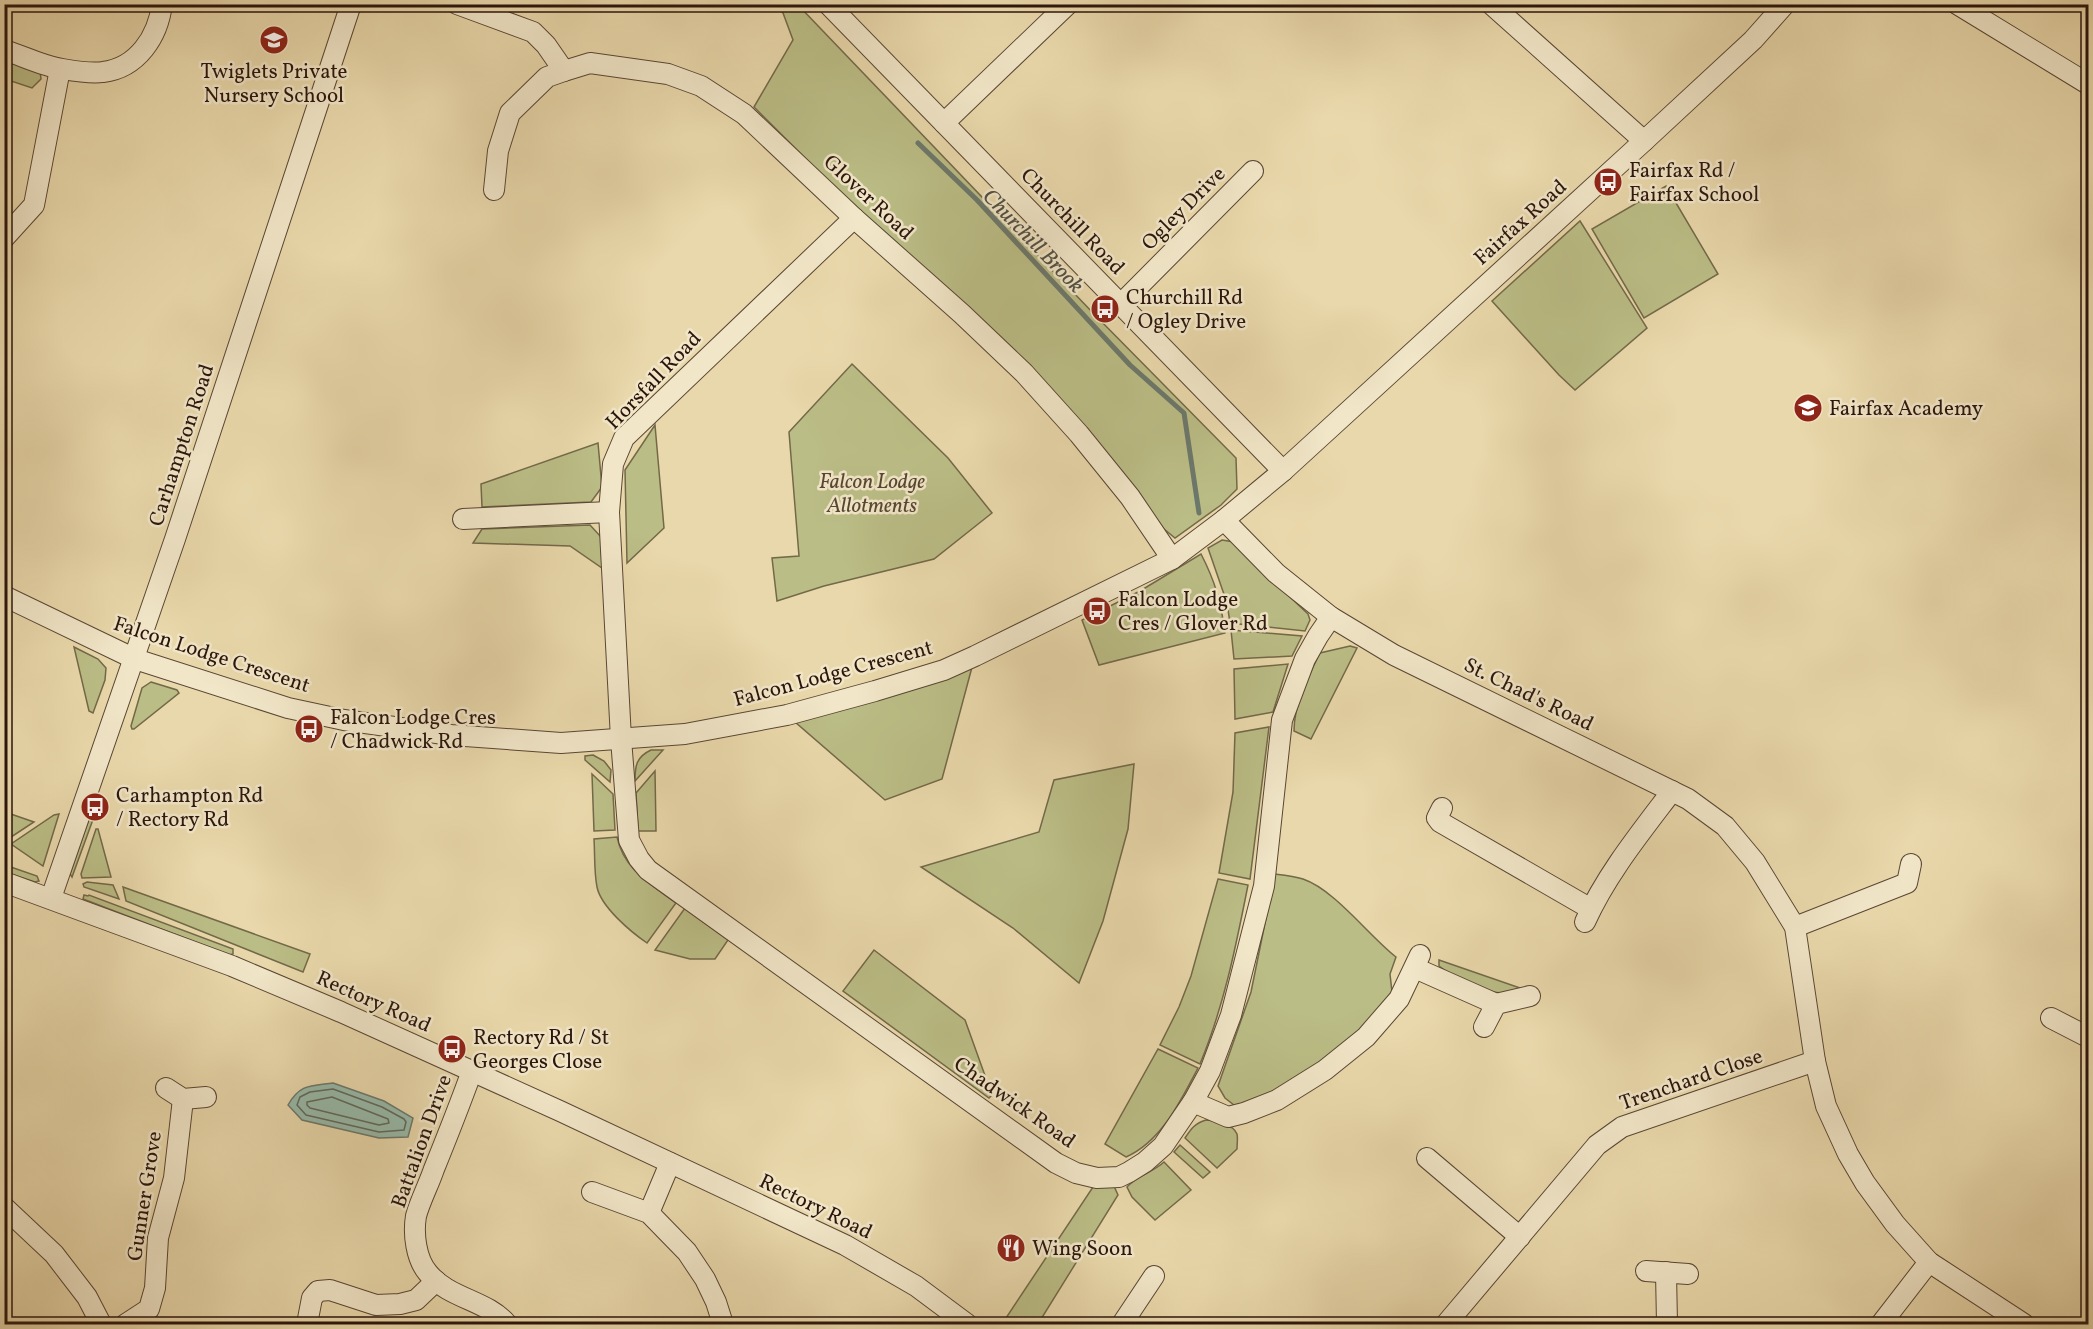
<svg xmlns="http://www.w3.org/2000/svg" width="2093" height="1329" font-family="Vollkorn,serif">
<style>
.green{fill:#bbbd86;stroke:#736949;stroke-width:1.5}
.water{fill:#97baaa;stroke:#6c786b;stroke-width:1.5}
.lines{fill:none;stroke-linecap:round;stroke-linejoin:round}
.shore{stroke:#61685b;stroke-width:1.5}
.stream{stroke:#6c786b;stroke-width:5}
.minor-casing{stroke:#5a4634;stroke-width:22}
.minor{stroke:#f1e6c8;stroke-width:20}
.labels{text-anchor:middle;stroke-width:5;stroke-linejoin:round;paint-order:stroke}
.poi-label{font-size:21px;fill:#2b150c;stroke:#f1e6c8;text-anchor:start}
.street-label{font-size:21px;fill:#2b150c;stroke:#f1e6c8}
.park-label{font-size:21px;font-style:italic;fill:#564731;stroke:#f1e6c8}
.water-label{font-size:22px;font-style:italic;fill:#514f43;stroke:#f1e6c8}
</style>
<rect width="100%" height="100%" fill="#e9d8ab"/>
<filter id="stains"><feTurbulence type="fractalNoise" baseFrequency=".00333" numOctaves="4"/><feColorMatrix values="0 0 0 0 .2 0 0 0 0 .09 0 0 0 0 .02 0 0 0 .5 -.17"/></filter>
<radialGradient id="worn" r=".72"><stop offset=".6" stop-color="#630" stop-opacity="0"/><stop offset="1" stop-color="#630" stop-opacity=".3"/></radialGradient>
<g class="green">
<polygon points="775,5 798,5 1094,314 1236,458 1237,489 1221,505 1175,538 1164,529 1091,434 854,207 754,107 793,40 783,13"/>
<polygon points="5,59 40,71 41,79 32,88 5,79"/>
<polygon points="1666,186 1718,274 1644,318 1592,229"/>
<polygon points="1580,221 1647,328 1575,390 1559,375 1492,301"/>
<polygon points="852,364 948,458 992,513 934,559 824,586 777,601 772,558 799,556 789,432"/>
<polygon points="655,425 664,528 627,563 625,470"/>
<polygon points="598,443 602,487 591,502 482,507 481,484"/>
<polygon points="590,525 601,537 602,568 570,546 473,543 482,529"/>
<polygon points="1222,540 1234,542 1258,567 1308,614 1310,620 1305,631 1230,623 1227,603 1208,548"/>
<path d="M1201,554c14,27 20,48 24,79l-126,32 -17,-45 58,-29z"/>
<polygon points="1231,630 1302,636 1292,656 1234,659"/>
<path d="M1350,646l7,2 -46,91 -17,-8c0,-27 14,-54 26,-78z"/>
<polygon points="74,647 98,659 106,668 105,680 93,713 89,711"/>
<polygon points="975,656 942,779 885,800 787,715"/>
<polygon points="1288,664 1273,712 1235,719 1234,669"/>
<polygon points="151,682 177,690 179,693 134,729 132,729 131,726 142,688"/>
<polygon points="1269,727 1250,879 1219,873 1233,792 1235,733"/>
<path d="M651,750h12l-28,31c0,-15 1,-24 16,-31z"/>
<polygon points="593,755 604,761 611,770 610,782 585,760 585,756"/>
<polygon points="1134,764 1128,829 1103,921 1079,983 1013,928 921,867 1039,832 1054,780"/>
<polygon points="655,771 656,831 638,831 636,793"/>
<polygon points="592,774 613,794 615,830 594,831"/>
<polygon points="5,812 34,822 5,841"/>
<polygon points="93,812 95,814 72,877 70,874 91,813"/>
<polygon points="59,814 43,866 11,844 54,815"/>
<polygon points="96,829 98,829 111,877 82,878 81,874"/>
<path d="M617,837c7,33 34,47 59,66l-29,40c-16,-11 -46,-36 -50,-56 -3,-15 -2,-32 -3,-48z"/>
<polygon points="5,865 37,876 39,881 35,882 5,872"/>
<path d="M1275,874c9,1 19,2 28,5 32,11 65,56 93,78l-6,17 2,18c-5,8 -11,16 -17,23 -27,29 -101,86 -141,90l-9,-7 -7,-12 33,-94z"/>
<path d="M1218,879l30,6c-12,61 -24,121 -48,179l-40,-19 19,-38 12,-31z"/>
<polygon points="87,882 113,885 119,899 84,887 83,884"/>
<polygon points="123,887 310,954 303,972 126,901"/>
<polygon points="84,895 88,896 89,895 233,949 233,954 229,955 83,899"/>
<polygon points="685,908 728,940 715,959 690,959 655,950"/>
<polygon points="874,950 965,1020 992,1095 989,1098 843,991"/>
<path d="M1439,960l84,29c-6,2 -12,4 -18,4 -18,1 -52,-16 -66,-27z"/>
<path d="M1158,1049l40,19c-17,32 -36,73 -72,89l-21,-13z"/>
<path d="M1206,1120c9,0 27,4 31,14 1,4 0,10 0,15l-20,19 -32,-30c6,-9 10,-15 21,-18z"/>
<polygon points="1180,1145 1210,1172 1203,1178 1174,1152"/>
<path d="M1164,1162l27,28 -36,30 -23,-23 -5,-10c9,-11 25,-14 37,-25z"/>
<polygon points="1095,1184 1113,1184 1118,1195 1038,1324 1002,1324"/>
</g>
<path class="water" d="M333,1083l51,18 29,17 -5,19 -29,1 -77,-18 -14,-15c12,-21 22,-19 45,-22z"/>
<g class="lines">
<g class="shore">
<polygon points="333,1089 382,1107 404,1119 406,1122 404,1130 379,1132 306,1115 297,1105 300,1097 310,1092"/>
<polygon points="332,1097 388,1119 389,1123 379,1125 310,1108 307,1105 307,1102"/>
</g>
<polyline class="stream" points="918,143 977,200 1130,365 1184,413 1199,513"/>
<g class="minor-casing">
<g id="minor">
<polyline points="457,4 533,32 546,45 564,71 590,63 668,74 701,86 744,114 854,218 962,314 1024,373 1079,434 1130,497 1172,559"/>
<polyline points="828,4 1283,471"/>
<polyline points="1491,4 1644,141"/>
<polyline points="1957,4 2088,84"/>
<path d="M4,50c19,6 39,16 58,19 12,2 29,5 41,3 34,-4 55,-35 59,-68"/>
<polyline points="944,123 1068,4"/>
<polyline points="494,190 498,151 510,113 547,77 564,71"/>
<polyline points="854,218 624,438 613,464 609,512 621,739 629,840 639,859 648,870 1056,1163 1076,1173 1097,1178 1119,1177 1129,1172 1145,1162 1163,1146 1193,1102 1210,1071 1231,1015 1264,886 1282,720 1305,659 1318,636 1331,617"/>
<polyline points="4,238 34,205 60,69"/>
<polyline points="1121,304 1253,171"/>
<polyline points="463,519 609,512"/>
<polyline points="1224,520 1276,573 1331,617 1394,655 1688,799 1725,826 1755,862 1795,927 1815,1061 1826,1106 1848,1154 1865,1183 1895,1224 1929,1262 2024,1324"/>
<polyline points="4,596 135,659 288,708 344,720 451,735 561,743 685,734 787,715 875,691 944,670 975,656 1172,559 1224,520 1283,471 1644,141 1753,40 1785,4"/>
<polyline points="1442,808 1437,818 1440,822 1591,909"/>
<polyline points="4,882 232,966 341,1012 560,1111 845,1245 916,1286 967,1324"/>
<polyline points="51,898 175,539 351,4"/>
<path d="M1585,922c21,-47 56,-90 87,-131"/>
<polyline points="1795,927 1907,883 1911,864"/>
<polyline points="1415,968 1496,1004"/>
<polyline points="2051,1018 2088,1037"/>
<polyline points="1484,1027 1496,1004 1530,996"/>
<path d="M472,1071c-12,33 -25,66 -38,98 -5,15 -14,32 -18,47 -3,18 0,43 12,57 21,26 59,27 79,51"/>
<polyline points="166,1088 183,1099 206,1097"/>
<polyline points="1193,1102 1228,1117 1244,1113 1277,1100 1325,1070 1366,1037 1399,999 1420,955"/>
<polyline points="1427,1158 1520,1237"/>
<polyline points="592,1192 649,1213 687,1252 705,1279 716,1302 723,1324"/>
<polyline points="4,1207 54,1254 87,1297 101,1324"/>
<polyline points="649,1213 670,1163"/>
<polyline points="1646,1271 1688,1274"/>
<polyline points="1666,1272 1667,1324"/>
<polyline points="126,1324 149,1309 155,1288 158,1238 174,1178 183,1099"/>
<polyline points="307,1324 312,1298 318,1291 330,1290 376,1305 400,1304 416,1300 436,1281"/>
<polyline points="1122,1324 1154,1276"/>
<polyline points="1446,1324 1597,1145 1622,1127 1815,1061"/>
<polyline points="1881,1324 1929,1262"/>
</g>
</g>
<use href="#minor" class="minor"/>
</g>
<defs>
<g id="school-disc" transform="scale(1.5)"><circle r="9.5" fill="#8f2418" stroke="#f1e6c8"/><path d="M0-5L7-2L0 1L-7-2ZM-4 1L0 2.5L4 1V4Q0 6-4 4Z" fill="#fff"/></g>
<g id="bus-disc" transform="scale(1.5)"><circle r="9.5" fill="#8f2418" stroke="#f1e6c8"/><path d="M-5-6H5V4H4V6H2V4H-2V6H-4V4H-5ZM-3.5-4V0h7V-4ZM-3.5 1.2v1.5H-2V1.2ZM2 1.2v1.5H3.5V1.2Z" fill="#fff"/></g>
<g id="restaurant-disc" transform="scale(1.5)"><circle r="9.5" fill="#8f2418" stroke="#f1e6c8"/><path d="M-5-6h1v4h1v-4h1v4h1v-4h1v5L-1.5 .5V6h-2V.5L-5-1ZM5-6V6H3V1.5H1.5Q1.5-4 5-6Z" fill="#fff"/></g>
</defs>
<g fill-rule="evenodd">
<use href="#school-disc" x="274" y="40"/>
<use href="#bus-disc" x="1608" y="182"/>
<use href="#bus-disc" x="1105" y="309"/>
<use href="#school-disc" x="1808" y="408"/>
<use href="#bus-disc" x="1097" y="611"/>
<use href="#bus-disc" x="309" y="729"/>
<use href="#bus-disc" x="95" y="807"/>
<use href="#bus-disc" x="452" y="1049"/>
<use href="#restaurant-disc" x="1011" y="1248"/>
</g>
<g class="labels">
<g class="poi-label">
<text x="274" y="78" text-anchor="middle">Twiglets Private<tspan x="274" dy="24">Nursery School</tspan></text>
<text x="1629" y="177">Fairfax Rd /<tspan x="1629" dy="24">Fairfax School</tspan></text>
<text x="1126" y="304">Churchill Rd<tspan x="1126" dy="24">/ Ogley Drive</tspan></text>
<text x="1829" y="415">Fairfax Academy</text>
<text x="1118" y="606">Falcon Lodge<tspan x="1118" dy="24">Cres / Glover Rd</tspan></text>
<text x="330" y="724">Falcon Lodge Cres<tspan x="330" dy="24">/ Chadwick Rd</tspan></text>
<text x="116" y="802">Carhampton Rd<tspan x="116" dy="24">/ Rectory Rd</tspan></text>
<text x="473" y="1044">Rectory Rd / St<tspan x="473" dy="24">Georges Close</tspan></text>
<text x="1032" y="1255">Wing Soon</text>
</g>
<g class="street-label">
<text transform="translate(869 197) rotate(43)" y="7">Glover Road</text>
<text transform="translate(1183 208) rotate(-45)" y="7">Ogley Drive</text>
<text transform="translate(1073 221) rotate(46)" y="7">Churchill Road</text>
<text transform="translate(1520 222) rotate(-42)" y="7">Fairfax Road</text>
<text transform="translate(653 380) rotate(-46)" y="7">Horsfall Road</text>
<text transform="translate(181 445) rotate(-72)" y="7">Carhampton Road</text>
<text transform="translate(212 654) rotate(18)" y="7">Falcon Lodge Crescent</text>
<text transform="translate(833 673) rotate(-15)" y="7">Falcon Lodge Crescent</text>
<text transform="translate(1529 694) rotate(26)" y="7">St. Chad's Road</text>
<text transform="translate(374 1001) rotate(24)" y="7">Rectory Road</text>
<text transform="translate(1691 1079) rotate(-19)" y="7">Trenchard Close</text>
<text transform="translate(1015 1102) rotate(35)" y="7">Chadwick Road</text>
<text transform="translate(421 1141) rotate(-70)" y="7">Battalion Drive</text>
<text transform="translate(144 1196) rotate(-81)" y="7">Gunner Grove</text>
<text transform="translate(816 1206) rotate(26)" y="7">Rectory Road</text>
</g>
<g class="park-label">
<text x="872" y="488">Falcon Lodge<tspan x="872" dy="24">Allotments</tspan></text>
</g>
<g class="water-label">
<text transform="translate(1034 240) rotate(46)" y="8">Churchill Brook</text>
</g>
</g>
<rect width="2093" height="1329" fill="none" stroke="#e9d8ab" stroke-width="24"/>
<rect x="6" y="6" width="2081" height="1317" fill="none" stroke="#2b150c" stroke-width="3"/>
<rect x="12" y="12" width="2069" height="1305" fill="none" stroke="#2b150c" stroke-width="1.5"/>
<rect width="100%" height="100%" filter="url(#stains)"/>
<rect width="100%" height="100%" fill="url(#worn)"/>
</svg>
